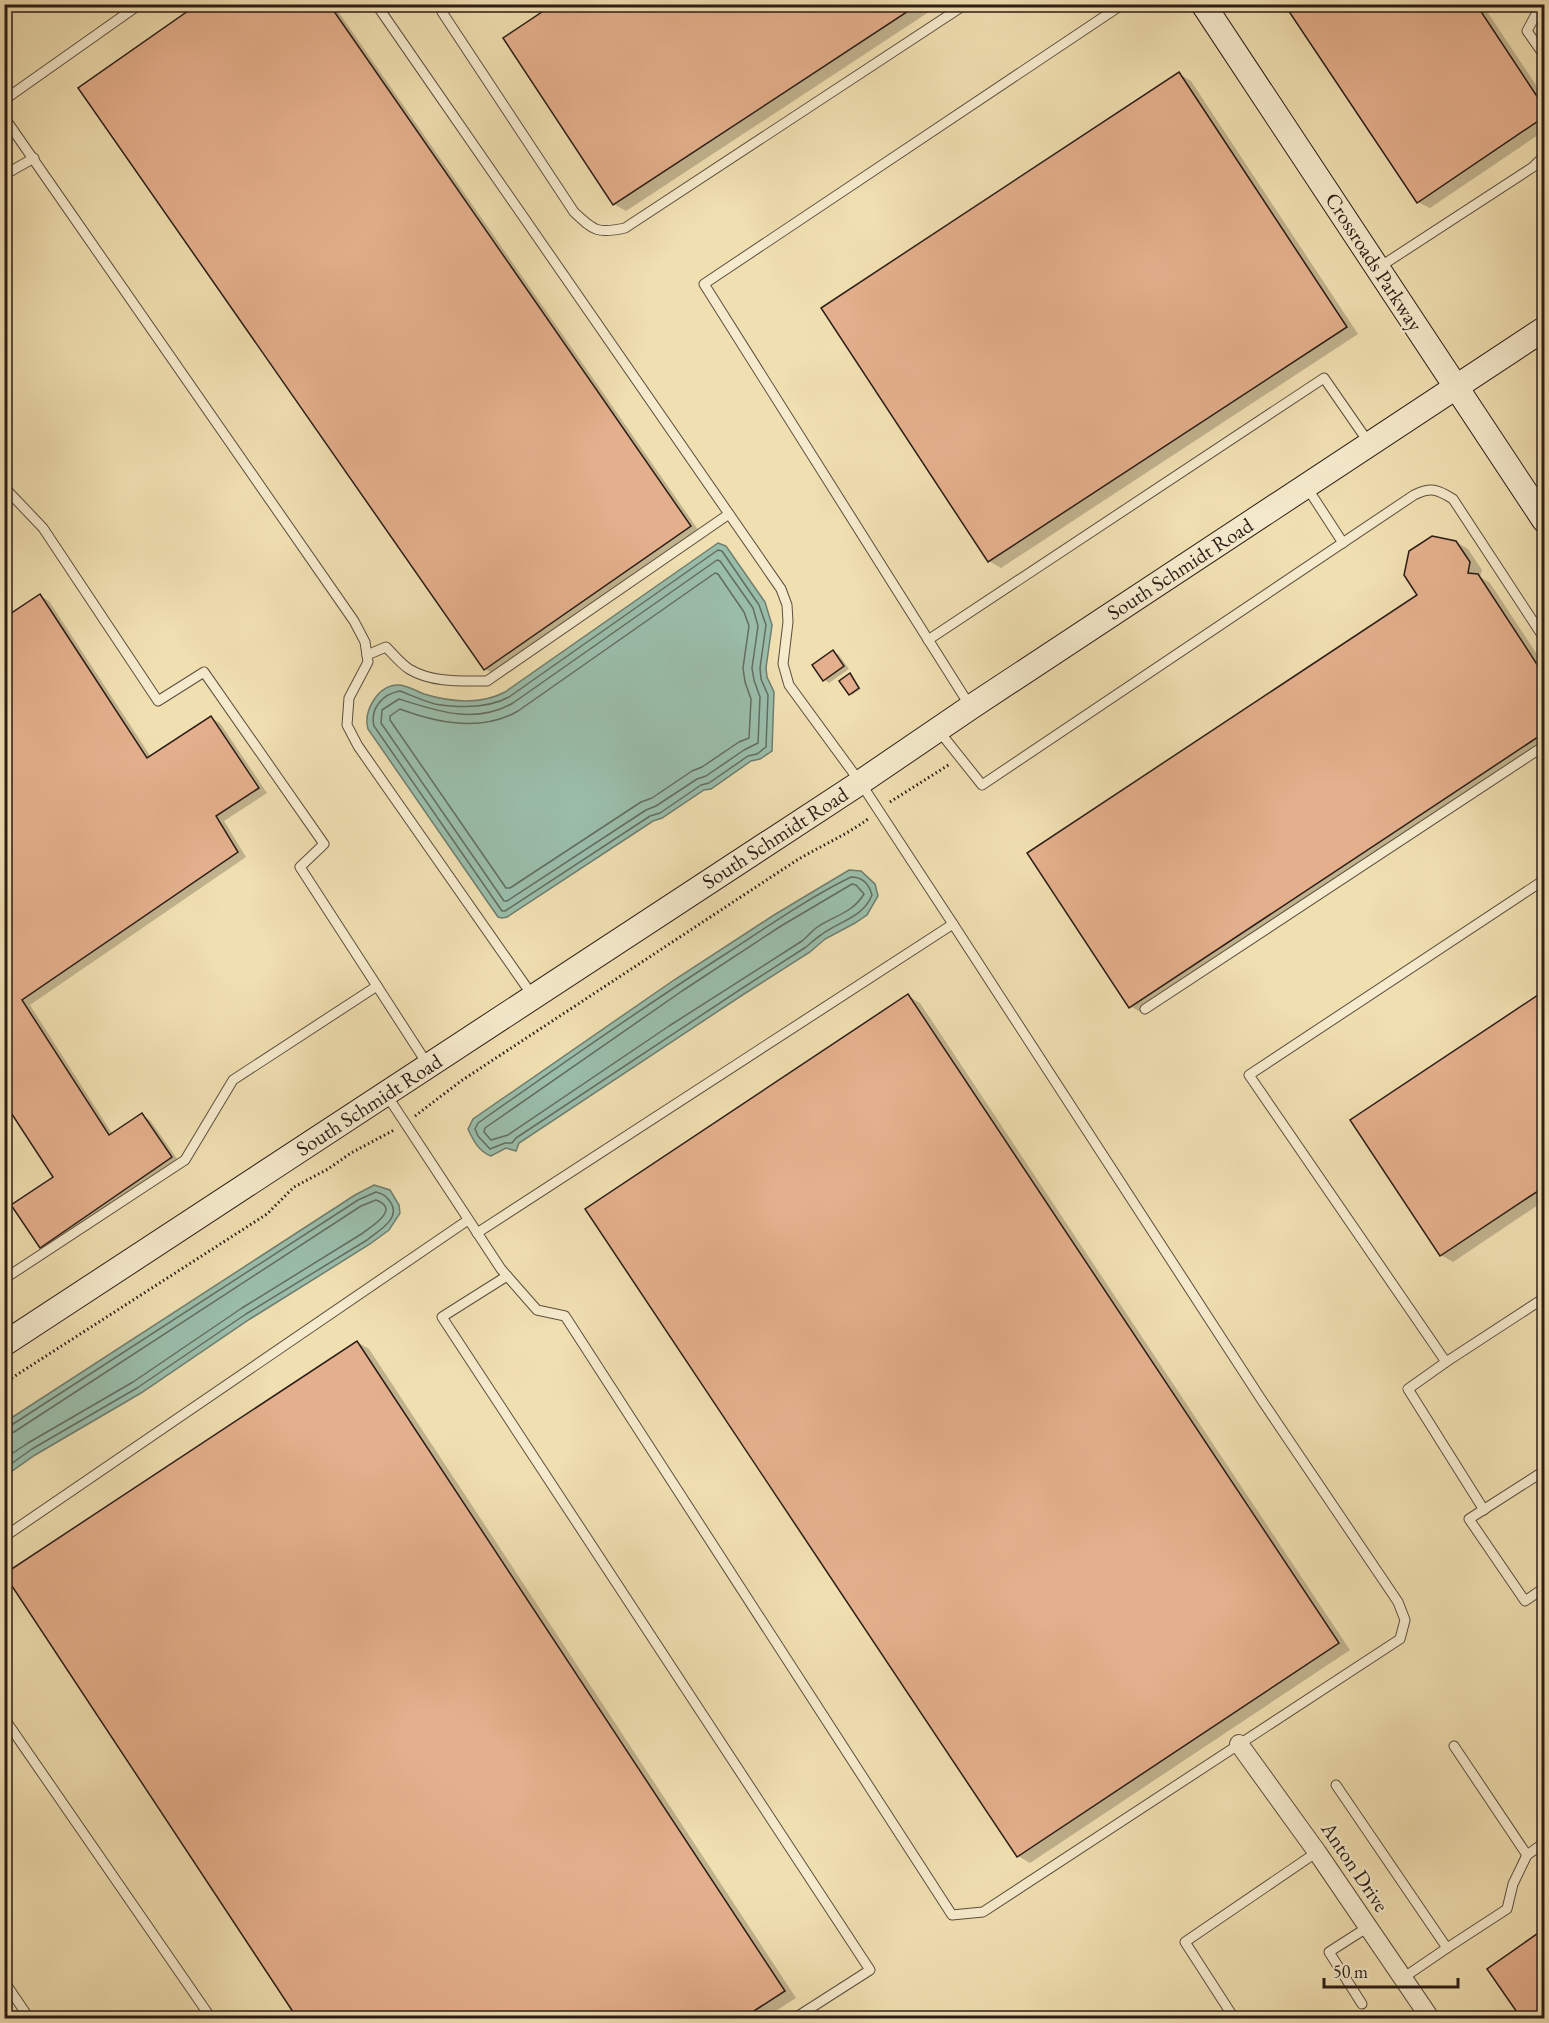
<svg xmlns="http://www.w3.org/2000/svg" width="1549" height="2023" font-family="'EB Garamond',serif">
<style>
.water{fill:#9abdaa;stroke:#6e7d6f;stroke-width:1.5}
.shadow{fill:#0003}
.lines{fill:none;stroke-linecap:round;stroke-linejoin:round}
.shore{stroke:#626d60;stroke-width:1.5}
.building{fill:#e4af8c;stroke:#2b1d17;stroke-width:1.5}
.lane-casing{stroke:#5c4e3e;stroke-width:11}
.street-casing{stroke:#5c4e3e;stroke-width:20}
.secondary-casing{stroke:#2b1d17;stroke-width:26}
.path{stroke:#2b1d17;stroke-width:3;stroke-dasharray:1.5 3;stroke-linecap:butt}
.lane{stroke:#f5eacc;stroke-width:9}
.street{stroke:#f5eacc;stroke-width:18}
.secondary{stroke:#f5eacc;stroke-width:24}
.labels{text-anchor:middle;stroke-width:4.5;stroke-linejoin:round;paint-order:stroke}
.street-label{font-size:21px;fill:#2b1d17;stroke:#f5eacc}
</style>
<rect width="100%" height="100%" fill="#f0dfb1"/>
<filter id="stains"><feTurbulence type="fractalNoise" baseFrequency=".00333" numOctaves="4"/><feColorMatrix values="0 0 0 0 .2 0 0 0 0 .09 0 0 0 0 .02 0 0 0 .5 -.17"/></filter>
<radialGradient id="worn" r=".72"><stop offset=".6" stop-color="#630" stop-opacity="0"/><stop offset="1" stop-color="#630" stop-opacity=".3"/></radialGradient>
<g class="water">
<path d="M718,543l8,3 39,56 7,23 -6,43 1,9 7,15 -2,59 -12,8 -9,2 -40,28 -7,1 -42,28 -9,3 -146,96 -5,1 -4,-1 -130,-188c-5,-18 10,-44 30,-44 9,0 18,6 26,9 26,8 57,11 81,-2z"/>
<path d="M849,870l12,1 14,13 3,12 -11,19 -12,8 -30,16 -15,13 -66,42 -225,149 -3,8 -10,-3 -15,8c-12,-4 -18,-16 -23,-27l5,-10 201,-139 100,-65z"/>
<polygon points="374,1185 390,1190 399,1205 400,1213 389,1230 370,1244 250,1319 141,1393 35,1455 5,1476 5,1422 355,1195"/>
</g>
<g class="shadow">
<polygon points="201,4 333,4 699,531 494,674 485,669"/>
<polygon points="557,4 941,4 626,211 614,204"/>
<polygon points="1286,4 1482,4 1544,97 1544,131 1430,208 1418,202"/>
<polygon points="1179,74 1191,81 1358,334 1001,568 989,561"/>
<polygon points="1456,542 1468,549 1482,570 1480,577 1490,583 1544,665 1544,748 1142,1013 1130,1006"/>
<polygon points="40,596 49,601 151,757 211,718 220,723 267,793 224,821 246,857 30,1005 113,1135 142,1115 150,1120 180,1163 49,1252 41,1247 55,1177 4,1100"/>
<polygon points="834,652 839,655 849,669 829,683 824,679"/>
<polygon points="852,677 861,689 852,695 850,694"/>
<polygon points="1544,993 1544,1201 1453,1262 1441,1255 1352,1120"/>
<polygon points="908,996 920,1003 1350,1650 1030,1863 1018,1856"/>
<polygon points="357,1342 369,1349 796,1998 765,2018 298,2018 6,1574"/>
<polygon points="1544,1931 1544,2018 1523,2018 1489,1970"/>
<polygon points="950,2014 958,2018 943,2018"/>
</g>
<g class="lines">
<g class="shore">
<path d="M718,550l4,1 37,54 7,20 -6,43 1,11 7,16 -2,52 -9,7 -9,2 -39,27 -8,2 -41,28 -10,3 -145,95h-3l-128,-185c-4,-17 8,-32 26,-35 11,4 23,10 35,13 25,4 52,5 74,-7z"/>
<path d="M717,560l3,1 33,47 5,18 -6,42 2,12 6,17 -2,46 -14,7 -38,26 -9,3 -41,27 -10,4 -139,91h-3l-123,-178 1,-13 17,-11c38,12 76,26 114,4z"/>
<path d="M715,573l3,1 26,38 5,14 -6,42 2,14 6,17 -2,39 -10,4 -37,25 -10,4 -40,27 -11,4 -131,86h-4l-116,-168v-4l10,-7c37,14 82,23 118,2z"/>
<path d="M851,877c11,0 18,7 21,18 -9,23 -33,26 -51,40 -5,3 -10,8 -15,12l-65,42 -225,149 -4,5h-7l-15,6 -12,-13 -3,-7 3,-6c82,-58 164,-115 249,-170 40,-26 81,-55 124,-76z"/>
<path d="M852,884l4,1 8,9c-11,19 -31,22 -48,34 -5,4 -9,9 -14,13l-133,85 -161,109 -17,5 -7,-8 1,-4 197,-137 99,-65z"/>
<path d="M4,1427l6,-1 348,-226 18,-8c8,2 10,4 15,11 10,16 -13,28 -24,37l-121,74 -109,74 -105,61 -28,20"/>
<path d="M4,1435l10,-3 347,-226 15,-6c25,9 -4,26 -13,33l-121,75 -109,74 -105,61 -24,16"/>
</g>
</g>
<g class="building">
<polygon points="198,4 329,4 691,526 484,670 78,88"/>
<polygon points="554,4 919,4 613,205 503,38"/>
<polygon points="1284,4 1476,4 1544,107 1544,117 1417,203"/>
<polygon points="1179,72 1347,327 988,562 821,308"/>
<polygon points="1432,536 1456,541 1470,562 1468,573 1478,574 1544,675 1544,733 1129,1008 1027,853 1417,595 1404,575 1409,551"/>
<polygon points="40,594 147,758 211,716 259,788 216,816 238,852 22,1000 109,1135 142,1113 172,1157 40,1248 11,1205 53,1177 4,1102 4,618"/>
<polygon points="833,650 844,666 823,681 812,665"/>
<polygon points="850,673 859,688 849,695 839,681"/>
<polygon points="1544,991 1544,1187 1440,1256 1350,1120"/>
<polygon points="908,994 1339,1643 1017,1857 585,1209"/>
<polygon points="357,1341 785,1991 743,2018 297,2018 4,1574"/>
<polygon points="1544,1929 1544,2010 1532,2018 1521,2018 1487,1969"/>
</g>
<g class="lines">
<g class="lane-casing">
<g id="lane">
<polyline points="376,4 781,589 787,605 788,622 783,664 789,685 860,782 953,924 477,1233"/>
<path d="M440,4l2,8 132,200c20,19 24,22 51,16l341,-224"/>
<polyline points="1544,6 1541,5 1527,31 1544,55"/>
<polyline points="4,100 140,4"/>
<polyline points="4,117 354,621 365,642 368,662 349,698 347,725 358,746 532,995"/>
<polyline points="4,175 34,158"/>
<polyline points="1378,268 1533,167 1544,156"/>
<polyline points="1306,486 1343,543"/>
<polyline points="4,487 43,528 158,701 204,672 324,844 300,867 377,986 233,1080 185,1160 4,1279"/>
<polyline points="928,640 1324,378 1369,443"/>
<path d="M367,655l19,-8c7,7 15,17 23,22 23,14 53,12 78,12l242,-167"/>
<polyline points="970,706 704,284 1123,4"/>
<path d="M939,731l43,54 432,-290c17,-8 23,-6 39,4l91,139"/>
<polyline points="1544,880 1249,1075 1446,1362 1544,1298"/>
<polyline points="377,986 428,1065"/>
<polyline points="1145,1009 1544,746"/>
<polyline points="386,1094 501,1269 537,1310 565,1316 952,1915 983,1912 1400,1639 1405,1620 1398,1602 1261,1399 953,924"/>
<polyline points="507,1276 442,1317 870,1970 795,2018"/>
<polyline points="4,1322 11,1337"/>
<polyline points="1446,1362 1408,1389 1484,1510"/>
<polyline points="1544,1471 1469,1519 1525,1601 1544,1588"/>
<polyline points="4,1537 468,1220"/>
<polyline points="4,1718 211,2018"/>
<polyline points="1336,1785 1447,1948 1403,1978"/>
<polyline points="1527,1855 1544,1843"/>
<polyline points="1447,1948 1507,1909 1513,1884 1527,1855 1454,1746"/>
<polyline points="4,1981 29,2018"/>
<polyline points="1362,2004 1329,1952 1368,1927"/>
<polyline points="1234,2018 1185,1942 1317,1852"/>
</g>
</g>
<g class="street-casing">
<polyline id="street" points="1239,1744 1317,1852 1430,2018"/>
</g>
<g class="secondary-casing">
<g id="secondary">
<polyline points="1203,4 1544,520"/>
<polyline points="4,1344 855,786 971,707 1544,329"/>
</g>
</g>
<g class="path">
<polyline points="890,802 950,764"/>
<path d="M415,1116l46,-35 333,-219c24,-15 51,-26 74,-43"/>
<polyline points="4,1383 267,1214 294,1187 328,1169 351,1153 394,1130"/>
</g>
<use href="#lane" class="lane"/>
<use href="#street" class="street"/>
<use href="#secondary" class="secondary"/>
</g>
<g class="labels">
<g class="street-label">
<text transform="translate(1374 262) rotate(57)" y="7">Crossroads Parkway</text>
<text transform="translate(1180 569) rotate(-33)" y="7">South Schmidt Road</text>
<text transform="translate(775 838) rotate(-33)" y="7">South Schmidt Road</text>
<text transform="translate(369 1105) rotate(-33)" y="7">South Schmidt Road</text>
<text transform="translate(1355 1867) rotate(56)" y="7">Anton Drive</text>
</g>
</g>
<rect width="1549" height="2023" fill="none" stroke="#f0dfb1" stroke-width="24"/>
<rect x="6" y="6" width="1537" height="2011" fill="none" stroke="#2b1d17" stroke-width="3"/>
<rect x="12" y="12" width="1525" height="1999" fill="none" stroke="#2b1d17" stroke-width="1.5"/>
<path d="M1324 1978v9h134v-9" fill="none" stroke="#2b1d17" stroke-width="3"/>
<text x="1333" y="1978" font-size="18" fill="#2b1d17" stroke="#f5eacc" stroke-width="4.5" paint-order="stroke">50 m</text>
<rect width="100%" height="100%" filter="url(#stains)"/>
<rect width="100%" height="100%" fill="url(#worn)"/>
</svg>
